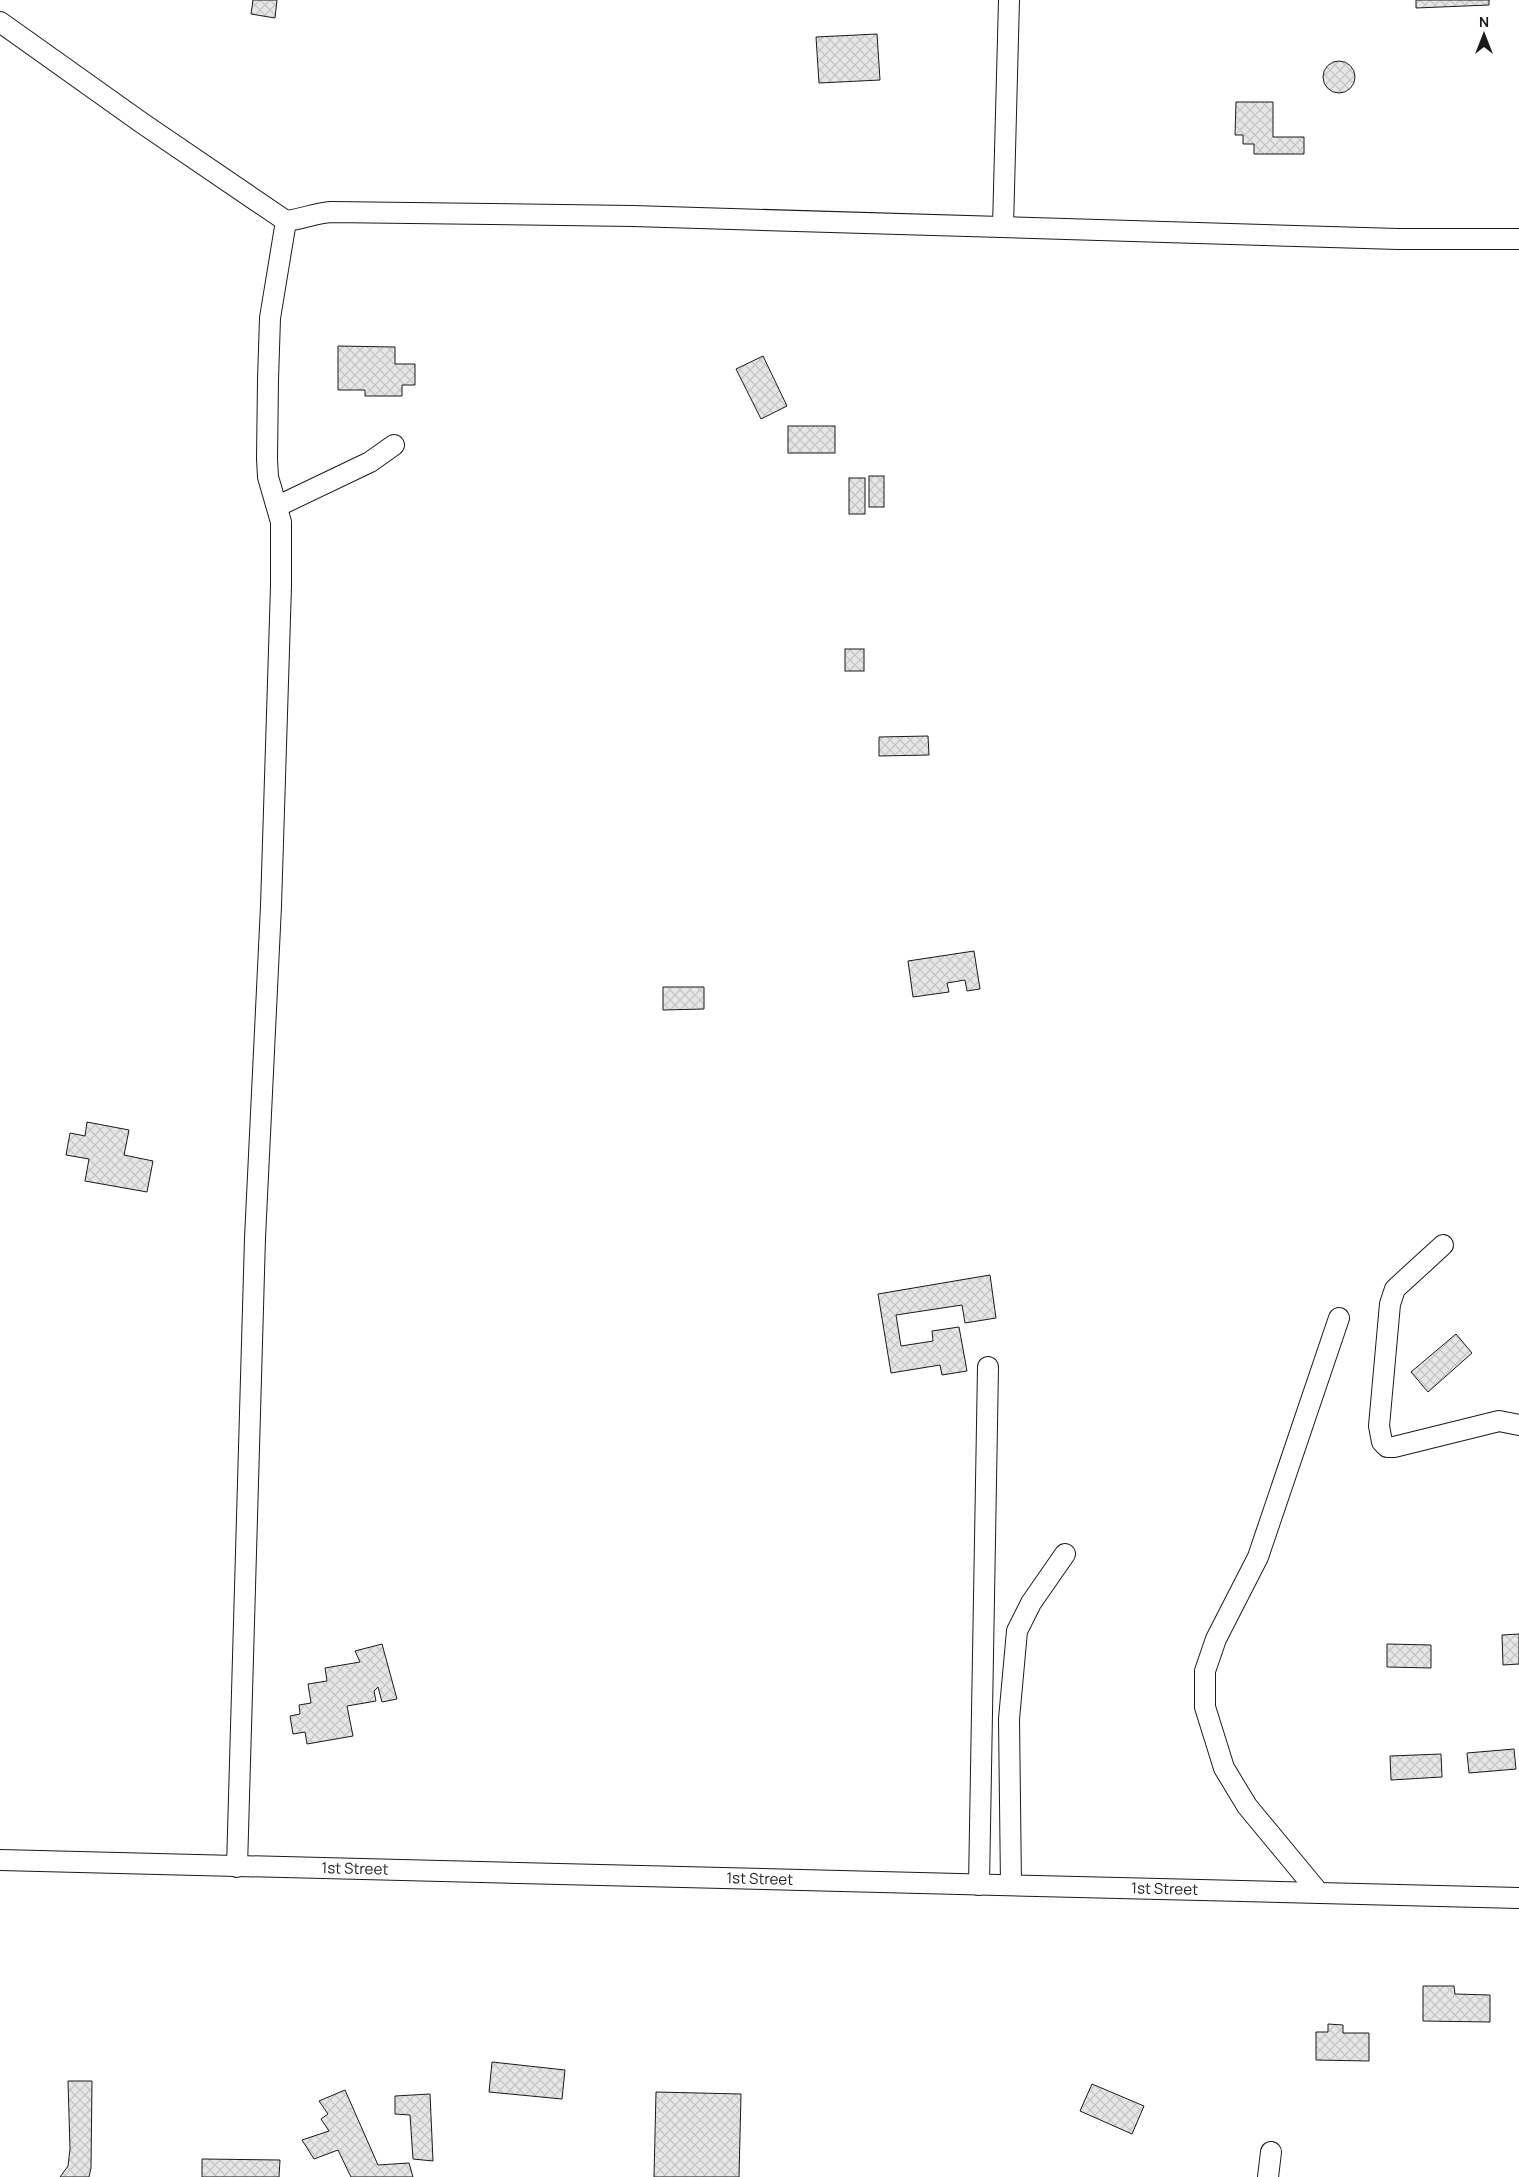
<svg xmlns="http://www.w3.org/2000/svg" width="1519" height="2177" font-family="Manrope,sans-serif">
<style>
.building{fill:url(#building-cross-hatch);stroke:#1a1a1a}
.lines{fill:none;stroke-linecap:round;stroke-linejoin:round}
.minor-casing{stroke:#1a1a1a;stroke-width:22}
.minor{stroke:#fff;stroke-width:20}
.labels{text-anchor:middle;stroke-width:4;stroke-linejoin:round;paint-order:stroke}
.street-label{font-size:15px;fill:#1a1a1a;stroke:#fff}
</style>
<defs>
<pattern id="building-cross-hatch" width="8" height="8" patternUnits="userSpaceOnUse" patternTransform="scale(1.25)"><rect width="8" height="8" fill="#e6e6e6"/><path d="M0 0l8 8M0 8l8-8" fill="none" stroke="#c5c5c5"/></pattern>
</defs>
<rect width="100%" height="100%" fill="#fff"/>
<g class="building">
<polygon points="253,0 277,0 275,18 251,14"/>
<polygon points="1416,0 1489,0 1489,5 1416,8"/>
<polygon points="877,34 880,80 819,83 816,37"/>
<circle cx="1339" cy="77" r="16"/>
<polygon points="1236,102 1273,102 1273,137 1304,137 1304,154 1254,154 1254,144 1243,144 1243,135 1235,135"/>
<polygon points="338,346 395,347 395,364 415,364 415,385 402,385 402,396 365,396 365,390 338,390"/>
<polygon points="763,356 787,406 761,419 736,369"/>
<rect x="788" y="426" width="47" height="27"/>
<rect x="869" y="476" width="15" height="31"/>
<rect x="849" y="478" width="16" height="36"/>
<rect x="845" y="649" width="19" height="22"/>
<polygon points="928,736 929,755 879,756 879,737"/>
<polygon points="974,951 980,989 967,991 965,980 947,983 949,992 913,997 908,961"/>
<polygon points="663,987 704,987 704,1009 663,1010"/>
<polygon points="87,1122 129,1130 124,1155 153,1161 147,1192 85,1181 89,1159 66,1155 70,1133 85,1136"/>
<polygon points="990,1275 996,1318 965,1323 962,1305 896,1315 901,1346 933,1341 932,1331 959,1327 967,1371 942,1375 940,1365 891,1373 878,1294"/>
<polygon points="1456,1334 1472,1353 1428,1392 1411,1372"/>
<polygon points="1519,1634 1519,1664 1503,1665 1502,1635"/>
<polygon points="382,1644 397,1699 382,1702 378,1687 374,1691 376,1701 347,1706 353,1736 307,1744 305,1732 293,1734 290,1716 300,1714 299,1705 311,1703 308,1684 327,1681 325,1668 360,1662 355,1651"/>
<polygon points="1387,1644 1431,1645 1431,1668 1387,1667"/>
<polygon points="1514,1749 1516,1769 1469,1773 1467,1753"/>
<polygon points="1441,1754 1442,1777 1391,1780 1390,1756"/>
<polygon points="1423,1986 1454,1986 1455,1994 1490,1995 1490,2022 1423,2021"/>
<polygon points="1328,2024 1343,2025 1343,2033 1369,2033 1369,2061 1316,2060 1316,2032 1328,2032"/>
<polygon points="492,2062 565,2070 562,2099 489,2092"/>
<polygon points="68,2081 92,2081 91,2168 89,2177 60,2177 68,2166 70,2149"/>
<polygon points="1092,2084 1144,2106 1132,2134 1080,2111"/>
<polygon points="345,2090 378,2165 409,2163 413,2177 351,2177 338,2150 314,2159 302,2140 329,2131 321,2119 328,2114 319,2101"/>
<polygon points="656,2092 741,2094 739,2177 654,2177"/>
<polygon points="430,2094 433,2161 413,2159 410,2115 395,2114 395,2096"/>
<polygon points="202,2159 280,2160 279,2177 202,2177"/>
</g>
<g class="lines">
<g class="minor-casing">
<g id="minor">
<path d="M0,22l142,101 144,98c16,-2 30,-8 45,-9l302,4 765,23h121"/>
<polyline points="1003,227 1009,0"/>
<polyline points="278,506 370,462 394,445"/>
<polyline points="1443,1245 1395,1289 1390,1304 1379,1426 1382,1442 1387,1447 1394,1447 1499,1421 1519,1425"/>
<path id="s1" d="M0,1860l1519,38"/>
<polyline points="237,1867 255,1238 271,906 281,586 281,522 268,477 267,459 268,380 270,318 286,221"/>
<polyline points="979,1885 988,1367"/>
<polyline points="1011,1885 1009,1719 1017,1631 1031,1603 1065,1554"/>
<polyline points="1319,1893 1247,1806 1224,1768 1205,1707 1205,1671 1216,1639 1258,1557 1339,1318"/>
<polyline points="1268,2177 1271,2152"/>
</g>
</g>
<use href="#minor" class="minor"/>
</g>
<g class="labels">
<g class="street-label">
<text dy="5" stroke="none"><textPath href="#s1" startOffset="355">1st Street</textPath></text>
<text dy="5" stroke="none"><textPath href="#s1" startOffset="760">1st Street</textPath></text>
<text dy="5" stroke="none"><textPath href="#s1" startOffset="1165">1st Street</textPath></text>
</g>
</g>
<g transform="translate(1484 35)" stroke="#ffffff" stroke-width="4" paint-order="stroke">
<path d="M0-4L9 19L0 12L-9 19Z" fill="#1a1a1a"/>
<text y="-8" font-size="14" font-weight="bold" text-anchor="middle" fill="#1a1a1a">N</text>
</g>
</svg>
